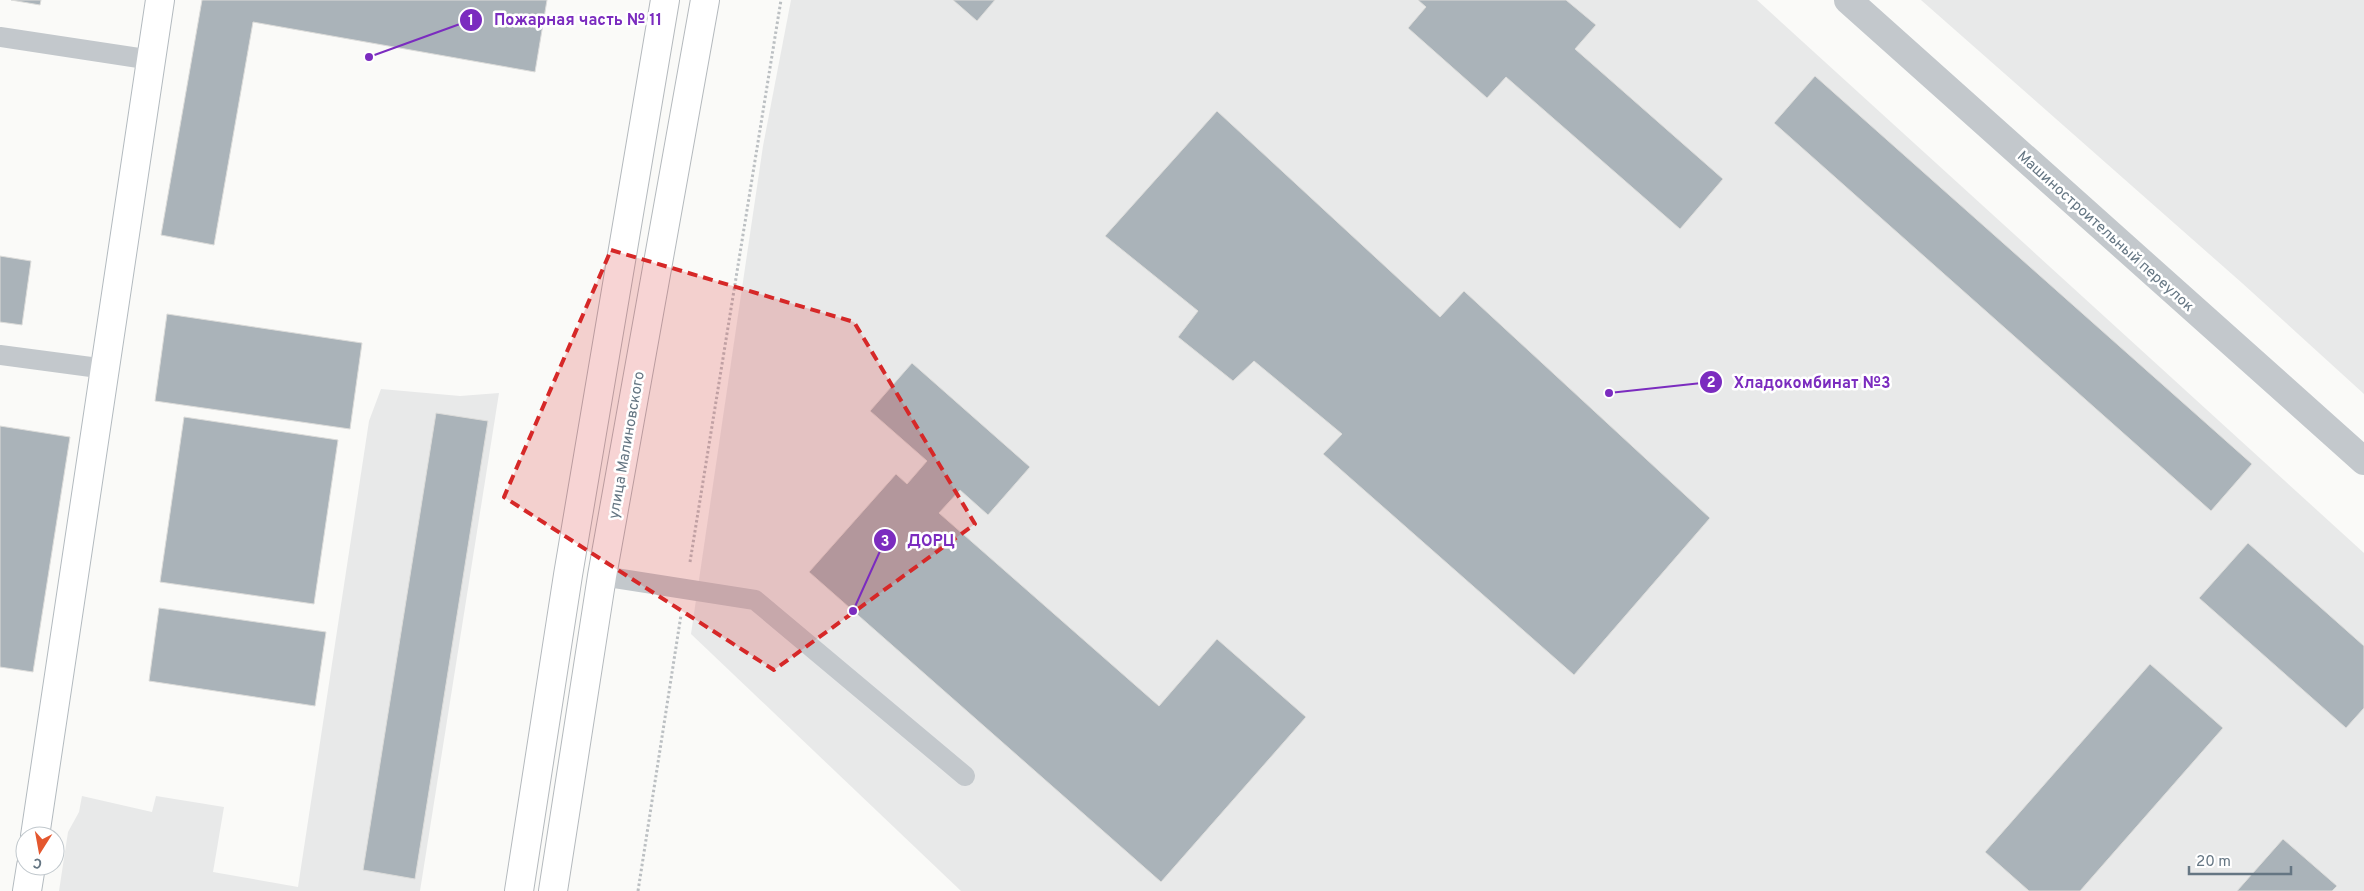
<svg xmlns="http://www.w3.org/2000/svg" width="2364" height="891" font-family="Overpass,sans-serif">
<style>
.built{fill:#e8e9e9}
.building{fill:#aab3b9;stroke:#dcdcda}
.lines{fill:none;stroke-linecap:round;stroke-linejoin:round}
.secondary-casing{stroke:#b3babf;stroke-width:30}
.highway-casing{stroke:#b4b9bd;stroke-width:30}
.path{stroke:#bbbfc2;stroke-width:3;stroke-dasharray:2.5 2.5;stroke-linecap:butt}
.lane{stroke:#c3c8cc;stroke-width:20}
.street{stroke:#c3c8cc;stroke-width:28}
.secondary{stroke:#fff;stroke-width:28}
.highway{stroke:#fff;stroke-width:28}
.marked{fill:#d62828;fill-opacity:0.2;stroke:#d62828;stroke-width:4;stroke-dasharray:10 6;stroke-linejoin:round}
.labels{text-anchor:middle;stroke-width:5;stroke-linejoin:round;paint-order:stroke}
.street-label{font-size:15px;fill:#657683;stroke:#fff}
.leader{fill:none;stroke:#7b2cbf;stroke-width:2}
.callout-dot{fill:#7b2cbf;stroke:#fff;stroke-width:2}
.mark-label{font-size:15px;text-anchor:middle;font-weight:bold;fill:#fff}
.callout-label{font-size:16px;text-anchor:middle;font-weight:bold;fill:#7b2cbf;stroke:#fff;stroke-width:5;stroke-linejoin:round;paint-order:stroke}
</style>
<rect width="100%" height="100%" fill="#fafaf8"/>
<g class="built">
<polygon points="791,0 1757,0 2364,553 2364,891 961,891 691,634 763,146"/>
<polygon points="1921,0 2364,0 2364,394 2242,283"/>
<polygon points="381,389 460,396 499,393 420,891 59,891 68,832 79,812 82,796 152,812 156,796 224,807 213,872 298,887 369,421"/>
</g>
<g class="building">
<polygon points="11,0 41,0 40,5"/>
<polygon points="202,0 547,0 535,72 253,22 214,245 161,235"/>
<polygon points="953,0 995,0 977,21"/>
<polygon points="1418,0 1566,0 1596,25 1575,49 1723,179 1680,229 1506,77 1487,98 1408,28 1426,7"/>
<polygon points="1815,76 2252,464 2211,511 1774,123"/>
<polygon points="1217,111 1440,317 1464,291 1710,518 1574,675 1323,454 1342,434 1254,361 1233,381 1178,337 1198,311 1105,236"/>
<polygon points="0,256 31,261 22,325 0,322"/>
<polygon points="167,314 362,343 350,429 155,401"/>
<polygon points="912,363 1030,467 988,515 960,490 939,513 1159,706 1217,639 1306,717 1161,882 809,572 896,474 907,484 927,461 870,411"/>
<polygon points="436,413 488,421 415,879 363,870"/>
<polygon points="184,417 338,440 314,604 160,582"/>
<polygon points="0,426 70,437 33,672 0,667"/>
<polygon points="2248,543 2364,646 2364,708 2346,728 2199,598"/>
<polygon points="159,608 326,632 315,706 149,681"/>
<polygon points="2150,664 2223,728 2080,891 2029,891 1985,852"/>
<polygon points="2283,839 2337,886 2332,891 2237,891"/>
</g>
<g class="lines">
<g class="secondary-casing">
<g id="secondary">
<polyline points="35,836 160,0"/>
<polyline points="27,891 31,866"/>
</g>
</g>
<g class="highway-casing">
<g id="highway">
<polyline points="519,891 568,575 665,0"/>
<polyline points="553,891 602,576 705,0"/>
</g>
</g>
<g class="path">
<polyline points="690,562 781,0"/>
<polyline points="638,891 681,615"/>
</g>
<g class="lane">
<polyline points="0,37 152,60"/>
<polyline points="0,355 106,369"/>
<polyline points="602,576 755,600 965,776"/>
</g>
<polyline class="street" points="1848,0 2364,461"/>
<use href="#secondary" class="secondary"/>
<use href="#highway" class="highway"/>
</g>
<path class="marked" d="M611,250l243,72 121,202 -201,146 -270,-173z"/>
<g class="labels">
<g class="street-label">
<text transform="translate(2106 231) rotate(42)" y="5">Машиностроительный переулок</text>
<text transform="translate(626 445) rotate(-80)" y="5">улица Малиновского</text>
</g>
</g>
<path class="leader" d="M369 57L471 20M1609 393L1711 382M853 611L885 540"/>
<g class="callout-dot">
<circle cx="369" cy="57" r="5"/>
<circle cx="1609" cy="393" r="5"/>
<circle cx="853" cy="611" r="5"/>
<circle cx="471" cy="20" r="12"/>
<circle cx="1711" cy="382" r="12"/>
<circle cx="885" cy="540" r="12"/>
</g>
<g class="mark-label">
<text x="471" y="25">1</text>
<text x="1711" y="387">2</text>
<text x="885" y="546">3</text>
</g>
<g class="callout-label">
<text x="578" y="25">Пожарная часть № 11</text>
<text x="1812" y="388">Хладокомбинат №3</text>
<text x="931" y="546">ДОРЦ</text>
</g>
<g transform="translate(40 851) rotate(191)"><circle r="24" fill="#ffffff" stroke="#c1c8cd"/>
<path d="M0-4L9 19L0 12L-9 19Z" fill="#e4572e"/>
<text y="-8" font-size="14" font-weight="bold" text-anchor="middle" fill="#657683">С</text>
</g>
<path d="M2189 866v8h102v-8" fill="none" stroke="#657683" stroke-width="2.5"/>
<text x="2196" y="866" font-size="15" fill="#657683" stroke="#ffffff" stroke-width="4" paint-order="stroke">20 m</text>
</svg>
